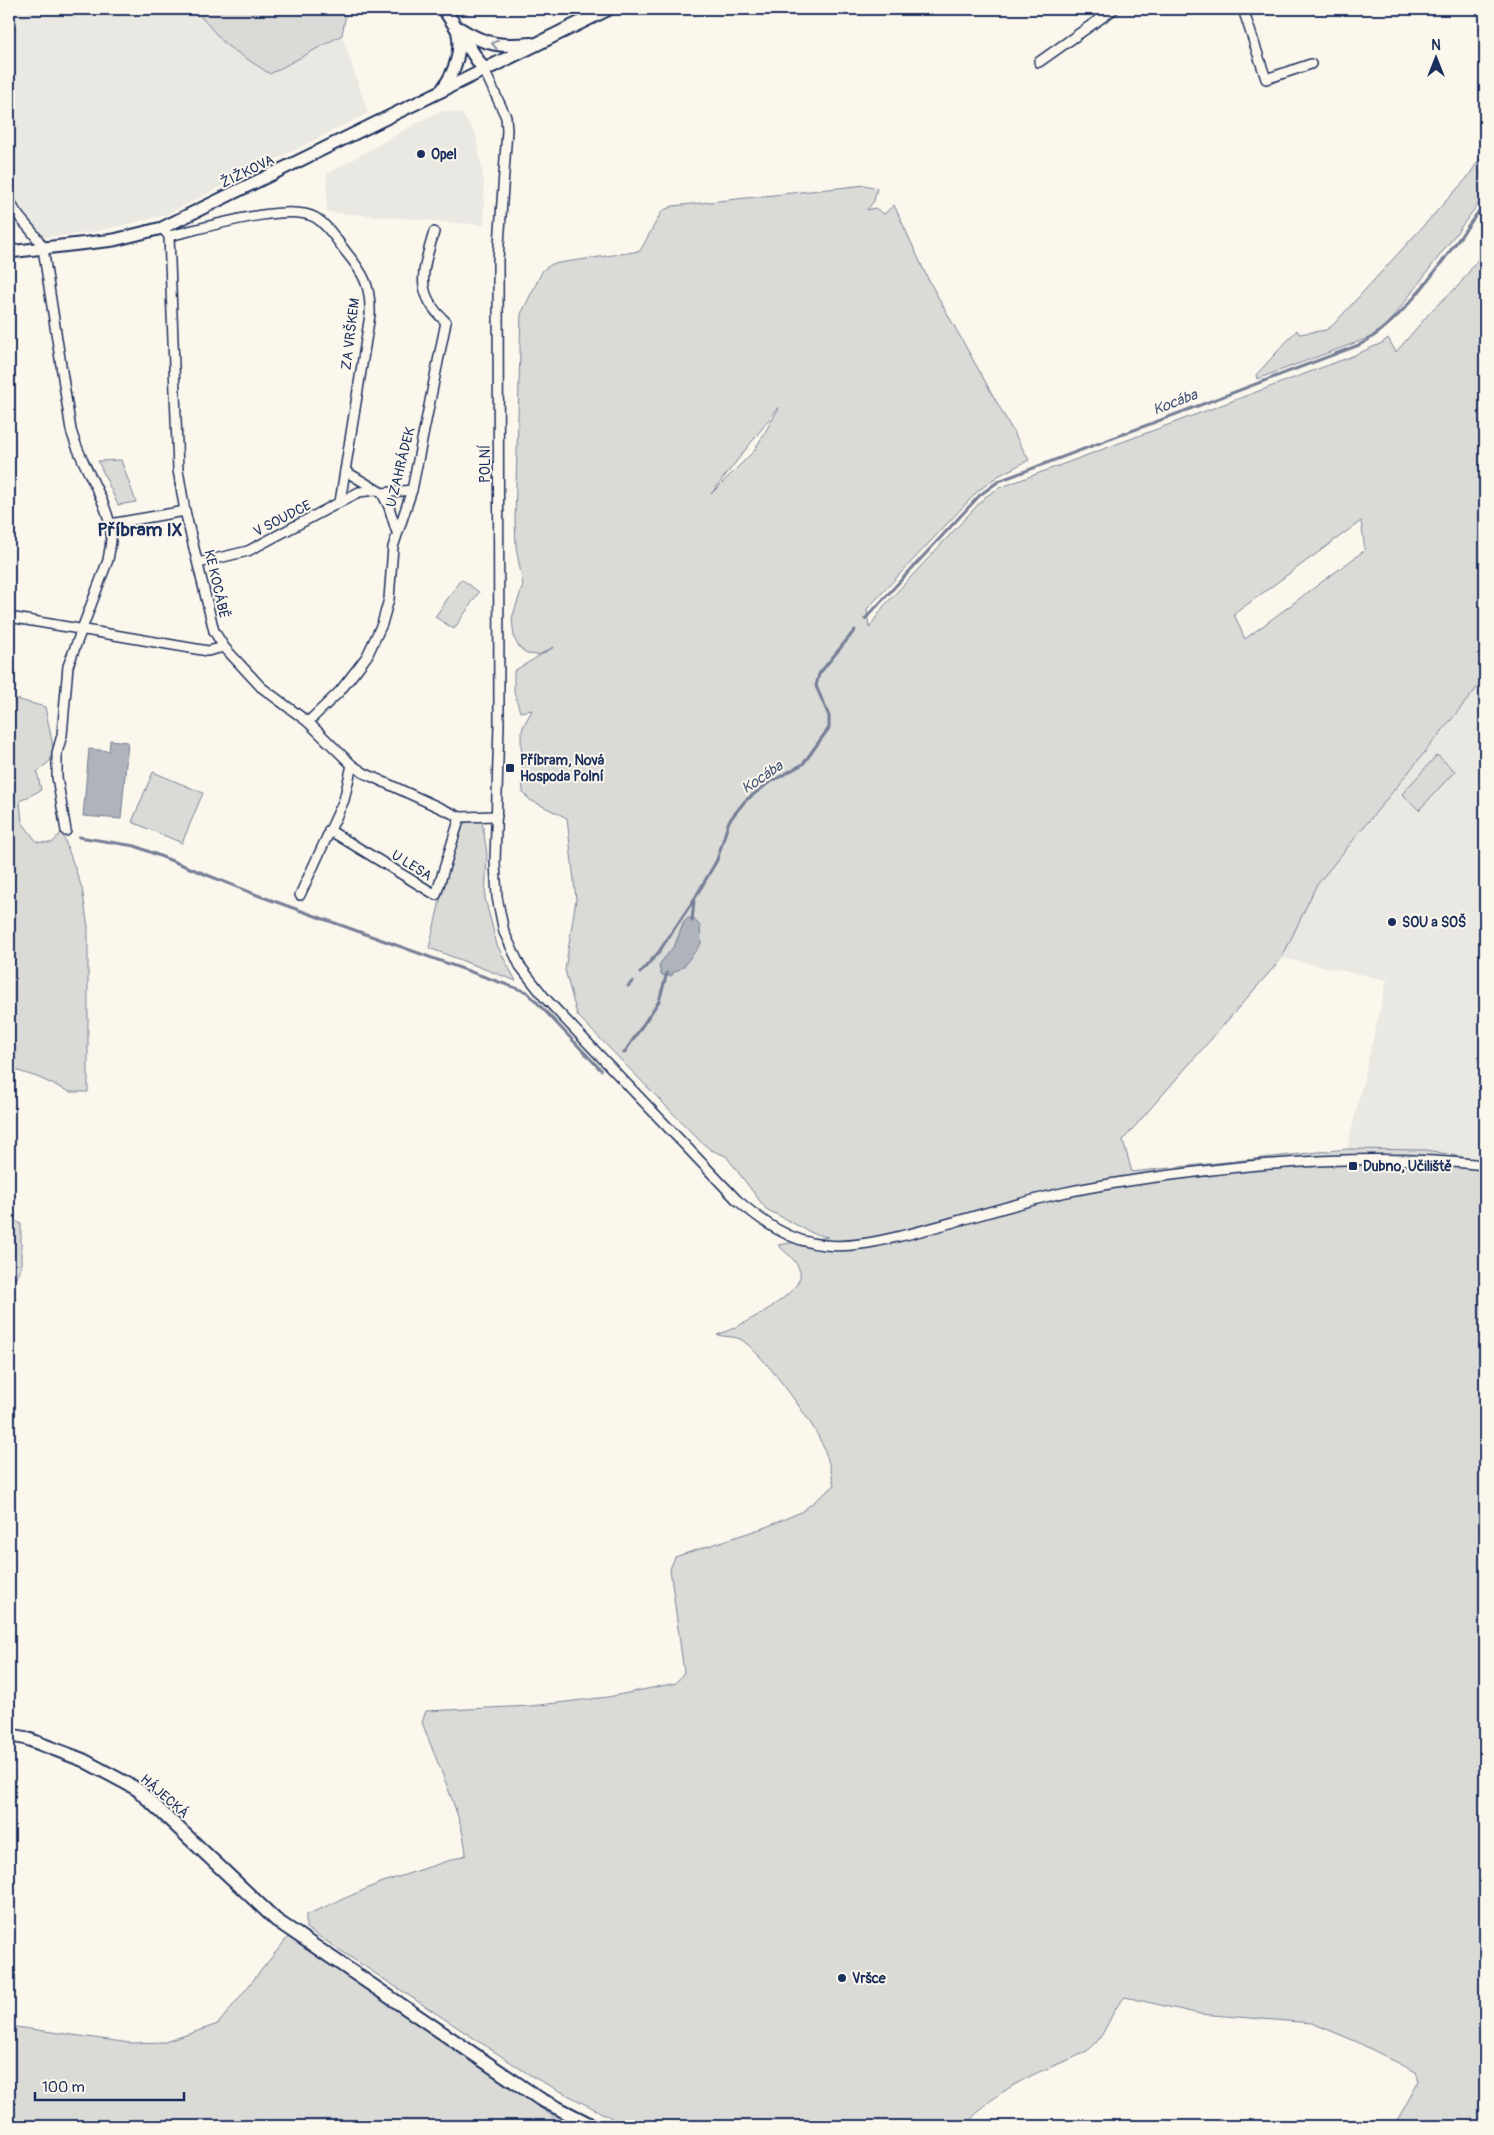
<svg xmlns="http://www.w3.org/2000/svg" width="1494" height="2135" font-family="Pangolin,sans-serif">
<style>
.built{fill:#eae8e2}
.green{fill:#dadad7;stroke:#7a849a;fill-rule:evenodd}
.water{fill:#afb3bb;stroke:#747e96}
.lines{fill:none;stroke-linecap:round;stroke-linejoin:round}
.stream{stroke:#747e96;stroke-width:3}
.minor-casing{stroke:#1b2f5e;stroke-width:12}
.tertiary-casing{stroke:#1b2f5e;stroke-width:15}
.secondary-casing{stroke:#1b2f5e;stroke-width:16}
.minor{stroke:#fbf7ec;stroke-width:9}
.tertiary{stroke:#fbf7ec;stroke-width:11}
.secondary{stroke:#fbf7ec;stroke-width:12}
.oneway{stroke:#8b93a5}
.poi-dot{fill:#1b2f5e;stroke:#fbf7ec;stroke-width:2}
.labels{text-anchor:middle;stroke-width:4;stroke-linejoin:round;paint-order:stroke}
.poi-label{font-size:14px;font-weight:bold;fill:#1b2f5e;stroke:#fbf7ec;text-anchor:start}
.street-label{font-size:14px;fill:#1b2f5e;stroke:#fbf7ec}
.water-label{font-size:15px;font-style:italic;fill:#47577a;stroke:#fbf7ec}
.district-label{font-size:19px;font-weight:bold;fill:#1b2f5e;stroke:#fbf7ec}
</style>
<rect width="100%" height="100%" fill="#fbf7ec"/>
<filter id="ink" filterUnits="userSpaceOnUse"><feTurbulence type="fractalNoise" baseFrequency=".02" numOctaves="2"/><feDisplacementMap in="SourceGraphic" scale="10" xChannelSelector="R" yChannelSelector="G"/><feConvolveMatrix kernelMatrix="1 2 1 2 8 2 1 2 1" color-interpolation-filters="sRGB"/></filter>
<g filter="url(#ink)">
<g class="built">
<polygon points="9,9 194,9 226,45 270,74 342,35 368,113 163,216 93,232 30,239 16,223 9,223"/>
<polygon points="442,111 461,113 476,134 484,181 484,225 327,212 327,174 430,116"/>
<polygon points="1485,678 1485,1127 1482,1137 1482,1162 1427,1150 1347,1149 1387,980 1282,958 1316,886"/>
</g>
<g class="green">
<polygon points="194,9 347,9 342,35 270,74 226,45"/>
<polygon points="1485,151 1485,195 1392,319 1371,337 1257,379 1256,375 1297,330 1299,334 1326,330 1333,325 1467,178"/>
<path d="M865,185l12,3 -3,13 -7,9 8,-2 9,6 10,-9 34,74 101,181 -31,16 -20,15 -111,118 2,19 14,-21 102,-110 14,-9 351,-131 32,-14 6,-5 8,14 37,-43 26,-24 26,-35v428l-169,208 -34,72 -159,182 9,32 215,-23 80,1 55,11v-24l3,-10v999h-91l25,-45 -3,-9 -61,-31 -43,-18 -112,-9 -75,-17c-17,16 -18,42 -40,55 -14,8 -31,13 -46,20 -26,12 -56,30 -73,54h-339l-94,-49 -227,-149v-13l74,-32 86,-28c-1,-33 -32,-99 -44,-133l4,-11 105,-5 77,-9 68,-14 8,-11 -14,-103 5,-12 91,-30 35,-15 33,-26c-3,-17 -7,-33 -15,-48 -9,-20 -61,-90 -79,-99 -6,-3 -16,-2 -23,-4 18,-6 88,-41 83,-63 -3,-12 -14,-19 -22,-27l50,-8 -16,-4 -46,-24 -40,-53 -15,-6 -11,-9 -123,-126 -12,-45 11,-71 -9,-81 -37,-18 -7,-7 -2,-56 2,-10 9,-17 -12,2 -6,-20v-21l40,-24 -16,8 -11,-1 -8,-7 -5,-9 -2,-20 11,-33 -7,-38 -1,-27 6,-206 22,-44 9,-6 88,-13 22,-40 11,-5zM779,408l-25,43 -43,43 67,-86zM1361,521l4,29 -120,89 -11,-25zM684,922l-12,54 -11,-2 -2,-9 16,-20z"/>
<polygon points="121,460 136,502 118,505 98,461"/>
<polygon points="461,579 479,592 454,629 435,617"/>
<polygon points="9,697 45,707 53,746 50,761 37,772 41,790 20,801 22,822 37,842 52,843 62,832 82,888 88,927 88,1092 70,1092 37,1077 9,1068"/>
<polygon points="1437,755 1455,771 1419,810 1402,794"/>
<polygon points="153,772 203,793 182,843 132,822"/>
<polygon points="482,821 487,854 485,898 497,945 516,981 429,948 449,862 463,822"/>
<polygon points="9,1217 21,1224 21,1267 9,1293"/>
<polygon points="288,1937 566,2125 569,2126 9,2126 9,2026 130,2043 165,2042 218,2024"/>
</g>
<g class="water">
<polygon points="110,740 128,742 121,819 83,816 89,749 109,751"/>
<polygon points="688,918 693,918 700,926 701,944 683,967 666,977 661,974 659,965 675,945 684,922"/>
</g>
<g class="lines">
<g class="stream">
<path d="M865,619l115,-124 19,-14 360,-136c48,-24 93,-99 126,-142"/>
<polyline points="79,837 135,846 257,895 527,992 601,1070"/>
<polyline points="692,921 694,900"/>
<polyline points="640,973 658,953 695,898 717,860 729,821 745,801 767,784 803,764 829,728 829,716 816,686 819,674 855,630"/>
<polyline points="628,986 633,981"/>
<polyline points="624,1053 659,1001 667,973"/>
</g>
<g class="minor-casing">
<g id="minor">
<polyline points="1243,9 1266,79 1311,64"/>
<polyline points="1039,62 1114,9"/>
<path d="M484,70l22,47 1,13 -9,129 1,465 -4,139 2,34 7,35 16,34 25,32 192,202c26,22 53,42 88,45 27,3 54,-4 80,-10 53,-13 104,-30 157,-42 42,-9 84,-15 126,-20 99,-13 198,-19 297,-8"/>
<path d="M9,198c6,20 25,31 34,50l28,182c9,33 33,65 39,95 3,11 0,23 -2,35l-40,106 -6,69 -5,18v24l9,54"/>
<polyline points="162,228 169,236 178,470 185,511 214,631 224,647 261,687 308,722 352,765 364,773 460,817 497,816"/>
<path d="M169,236c32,-7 120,-35 147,-18 13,8 21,23 30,34 18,22 25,34 24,63l-30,187"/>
<polyline points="345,471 382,493 412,490"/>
<polyline points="382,493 389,507 396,530"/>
<polyline points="110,524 185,511"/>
<polyline points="198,563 248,551 359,492 375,490"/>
<polyline points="9,617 208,651 224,647"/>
<path d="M308,722l32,-31 18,-23 9,-12 15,-32 7,-25 4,-52 19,-57 34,-168c-33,-30 -23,-52 -12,-90"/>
<polyline points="329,830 436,895 460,817"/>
<polyline points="300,895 344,800 352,765"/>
</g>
</g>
<g class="tertiary-casing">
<g id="tertiary">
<path d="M441,91c14,-19 22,-39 16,-62"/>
<polyline points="9,252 114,240 162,228 484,70"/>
</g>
</g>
<g class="secondary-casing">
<g id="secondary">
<polyline points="444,9 484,70 608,9"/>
<path d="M460,29c25,16 42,18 71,15"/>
<polyline points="9,1735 25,1738 83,1760 137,1789 276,1920 540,2099 593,2126"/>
</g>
</g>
<use href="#minor" class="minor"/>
<use href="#tertiary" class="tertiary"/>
<use href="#secondary" class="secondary"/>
</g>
<defs><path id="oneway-chevron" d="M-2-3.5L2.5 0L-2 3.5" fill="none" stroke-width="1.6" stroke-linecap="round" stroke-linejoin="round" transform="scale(1.25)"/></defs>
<use class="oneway" href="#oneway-chevron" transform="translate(495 44) rotate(-169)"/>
</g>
<g class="poi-dot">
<circle cx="421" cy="154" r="5"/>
<rect x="505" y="763" width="10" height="10" rx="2.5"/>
<circle cx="1392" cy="922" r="5"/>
<rect x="1348" y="1161" width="10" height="10" rx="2.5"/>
<circle cx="842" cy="1978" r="5"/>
</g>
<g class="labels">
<g class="poi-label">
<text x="431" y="159">Opel</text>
<text x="520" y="765">Příbram, Nová<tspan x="520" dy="16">Hospoda Polní</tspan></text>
<text x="1402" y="927">SOU a SOŠ</text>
<text x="1363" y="1171">Dubno, Učiliště</text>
<text x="852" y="1983">Vršce</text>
</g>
<g class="street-label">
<text transform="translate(247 171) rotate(-26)" y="5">ŽIŽKOVA</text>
<text transform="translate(350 334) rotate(-83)" y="5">ZA VRŠKEM</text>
<text transform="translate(485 464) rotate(-90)" y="5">POLNÍ</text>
<text transform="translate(400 467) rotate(-76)" y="5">U ZAHRÁDEK</text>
<text transform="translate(282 518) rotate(-27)" y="5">V SOUDCE</text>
<text transform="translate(217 584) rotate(77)" y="5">KE KOCÁBĚ</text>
<text transform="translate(412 865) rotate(32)" y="5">U LESA</text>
<text transform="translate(165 1796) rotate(41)" y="5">HÁJECKÁ</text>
</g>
<g class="water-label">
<text transform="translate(1175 402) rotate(-21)" y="5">Kocába</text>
<text transform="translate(762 777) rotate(-34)" y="5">Kocába</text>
</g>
<g class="district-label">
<text x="140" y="536">Příbram IX</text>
</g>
</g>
<rect width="1494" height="2135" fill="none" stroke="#fbf7ec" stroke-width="30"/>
<rect x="15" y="15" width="1464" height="2105" fill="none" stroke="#1b2f5e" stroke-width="2" filter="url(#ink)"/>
<g transform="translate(1436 58)" stroke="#fbf7ec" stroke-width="4" paint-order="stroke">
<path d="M0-4L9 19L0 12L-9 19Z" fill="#1b2f5e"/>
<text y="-8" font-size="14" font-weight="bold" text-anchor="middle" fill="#1b2f5e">N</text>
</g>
<path d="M35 2092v8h149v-8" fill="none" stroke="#1b2f5e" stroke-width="2.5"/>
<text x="42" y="2092" font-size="15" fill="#1b2f5e" stroke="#fbf7ec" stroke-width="4" paint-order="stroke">100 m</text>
</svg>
